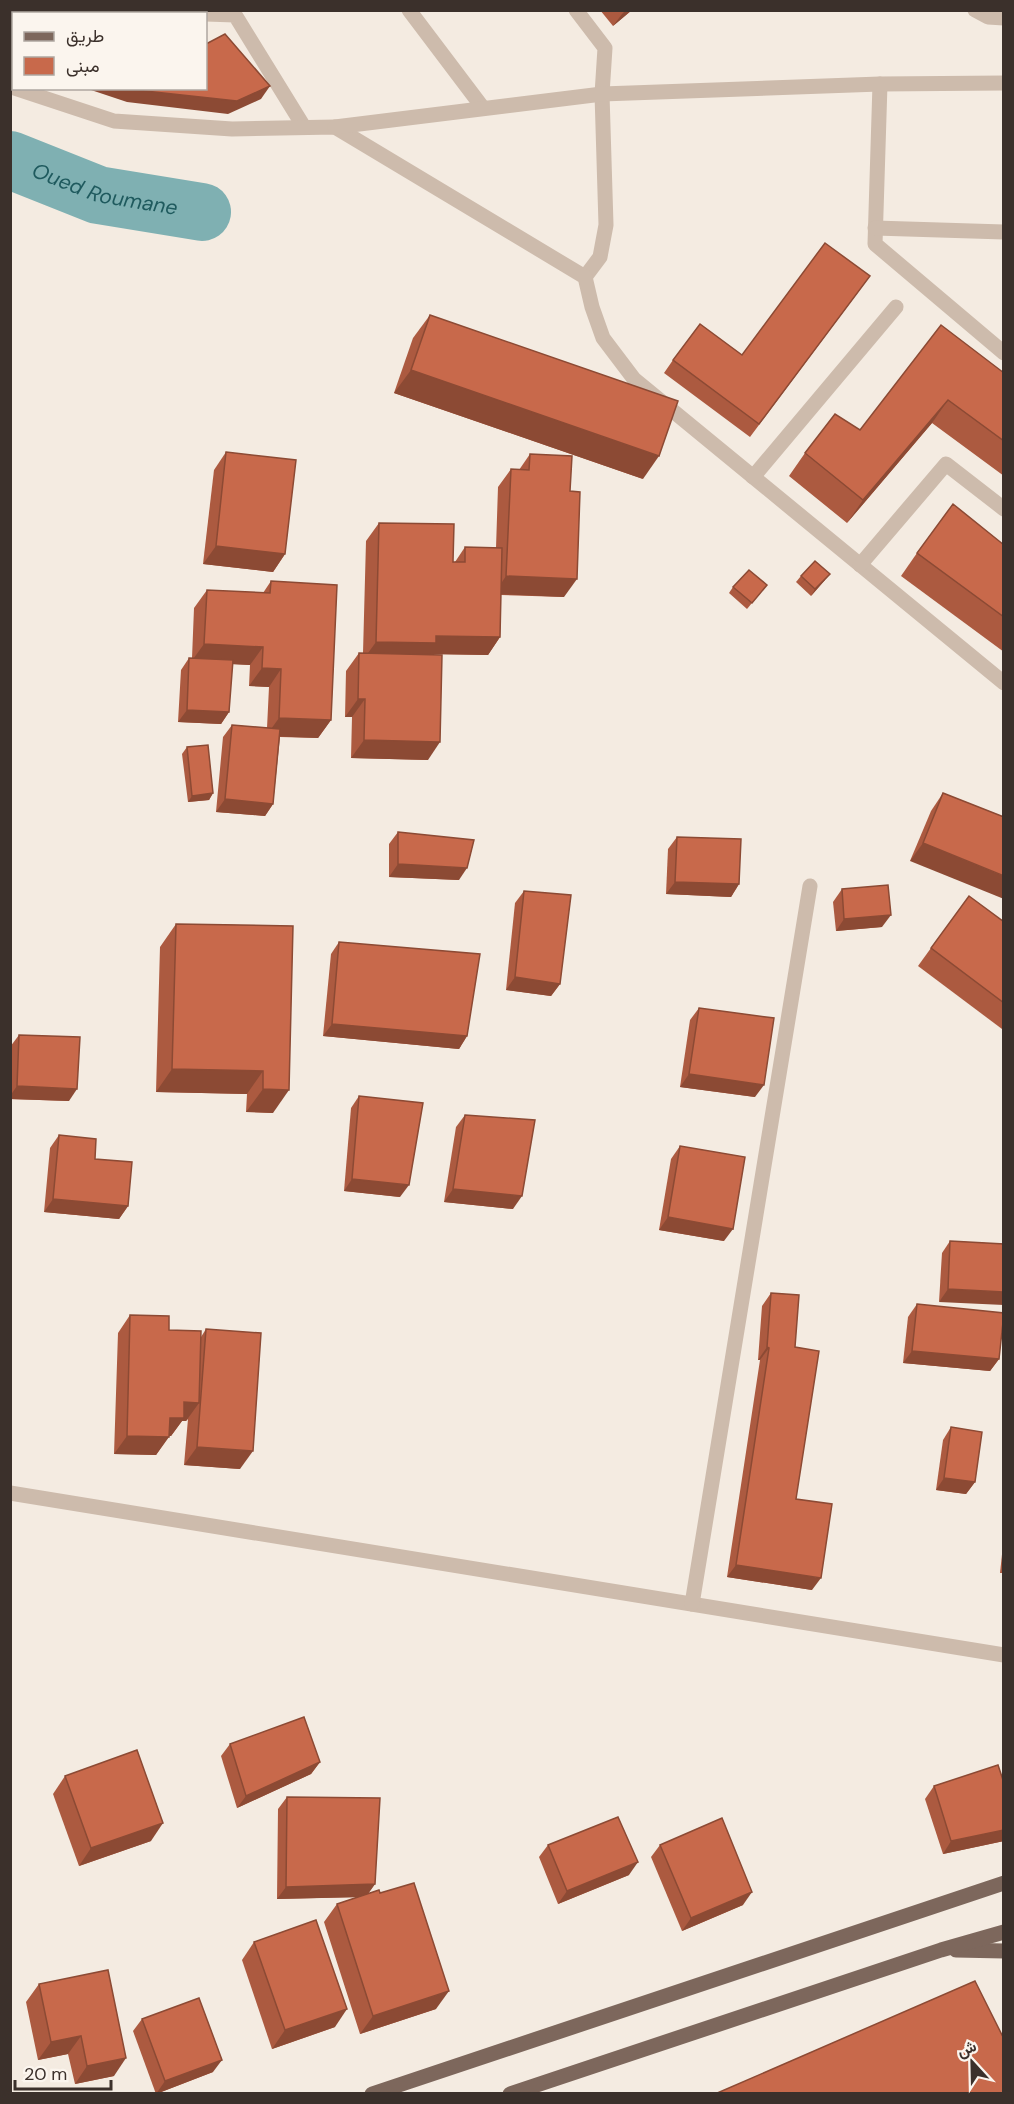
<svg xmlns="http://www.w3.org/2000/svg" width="1014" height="2104" font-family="'DM Sans',Vazirmatn,sans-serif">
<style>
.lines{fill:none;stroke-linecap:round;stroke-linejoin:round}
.river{stroke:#7fb0b2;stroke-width:58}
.minor{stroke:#cdbbac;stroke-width:15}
.primary{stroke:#7d675c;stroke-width:15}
.wall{fill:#ac5a40}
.shaded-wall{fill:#8c4a34}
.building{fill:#c8694b;stroke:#8c4a34;stroke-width:1.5}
.labels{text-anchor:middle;stroke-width:6;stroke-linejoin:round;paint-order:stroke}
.water-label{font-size:21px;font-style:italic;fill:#1f5a5e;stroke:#fbf5ee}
</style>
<rect width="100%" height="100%" fill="#f4ebe1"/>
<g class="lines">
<path class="river" id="s1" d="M10,160l88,35 104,17"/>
<g class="minor">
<polyline points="170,10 173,14"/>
<polyline points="409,10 483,108"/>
<polyline points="576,10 605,48 602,94 606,225 600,257 585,277"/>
<polyline points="975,10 988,17 1004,18"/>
<polyline points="206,14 235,15 304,127"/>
<polyline points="880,84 875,244 1004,353"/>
<polyline points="14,88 114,121 232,129 335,127 585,277 592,307 603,338 634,379 1004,683"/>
<polyline points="335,127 602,94 880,84 1004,83"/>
<polyline points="875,228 1004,232"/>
<polyline points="753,477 896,307"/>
<polyline points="860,565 946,464 1004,509"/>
<polyline points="10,1493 1004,1655"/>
<polyline points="692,1604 810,886"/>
</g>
<g class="primary">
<polyline points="956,1950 1004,1951"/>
<polyline points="372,2094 1004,1883"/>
<polyline points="510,2094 941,1950 1004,1932"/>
</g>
</g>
<g class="wall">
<polygon points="600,10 632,10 613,26"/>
<polygon points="870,276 750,437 664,373 673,360 742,355"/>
<polygon points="430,315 643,479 394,393 413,338"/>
<polygon points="1004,373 1004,476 932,423 847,523 789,476 805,453"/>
<polygon points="226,452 285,554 273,572 203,564 214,470"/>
<polygon points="530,454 564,597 501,595 500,637 488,655 429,654 428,760 351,758 352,717 345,717 346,671 359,653 363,653 366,541 379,523 453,562 455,562 465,547 496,548 498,487 511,469 519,470"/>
<polygon points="1004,545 1004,652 901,576 917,553"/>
<polygon points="801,576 825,580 811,596 796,582"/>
<polygon points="271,581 331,720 318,738 280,737 273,804 265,816 216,812 223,737 232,725 267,728 269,687 249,686 250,665 232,664 229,712 221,724 178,722 181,670 189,658 192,658 194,608 207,590 263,593"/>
<polygon points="767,585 747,609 729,593 733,587"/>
<polygon points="187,747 213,793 209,800 188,802 182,754"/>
<polygon points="943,793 1004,817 910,861 931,811"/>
<polygon points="398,832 459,880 389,877 389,844"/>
<polygon points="677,837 739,884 731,897 666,894 668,849"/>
<polygon points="842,889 882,927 836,931 833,902"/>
<polygon points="524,891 560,984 551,996 506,990 515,903"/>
<polygon points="1004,922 1004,1028 1002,1029 918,966 931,948"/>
<polygon points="176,924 293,926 273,1113 246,1112 247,1094 156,1092 160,947"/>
<polygon points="339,942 467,1036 459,1049 323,1036 331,954"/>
<polygon points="699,1008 755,1097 680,1087 690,1020"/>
<polygon points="19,1035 69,1101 10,1099 10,1047"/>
<polygon points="359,1096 400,1197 344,1191 351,1108"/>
<polygon points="465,1115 513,1209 444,1202 456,1127"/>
<polygon points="59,1135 128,1206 119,1219 44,1212 50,1148"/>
<polygon points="680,1146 724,1241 659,1230 671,1159"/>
<polygon points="950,1241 1004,1244 939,1302 942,1253"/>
<polygon points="771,1293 795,1347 796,1499 812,1590 727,1577 760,1360 758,1360 762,1306"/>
<polygon points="917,1304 999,1359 990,1371 903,1363 908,1317"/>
<polygon points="130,1315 169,1330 201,1337 206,1329 240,1469 184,1465 188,1419 186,1421 182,1421 171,1436 169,1436 156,1455 114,1454 118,1333"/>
<polygon points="951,1427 975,1482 966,1494 936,1490 943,1440"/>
<polygon points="1004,1536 1004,1573 1000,1573"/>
<polygon points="230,1744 320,1762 311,1774 237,1808 221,1756"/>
<polygon points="65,1776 151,1841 79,1866 53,1794"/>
<polygon points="1004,1783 1004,1841 943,1854 925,1799 934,1786"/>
<polygon points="287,1797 375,1884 368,1893 380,1893 436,2009 360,2034 324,1922 337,1904 357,1897 277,1899 278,1809"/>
<polygon points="548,1845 629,1875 558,1904 539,1857"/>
<polygon points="660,1845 743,1905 682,1931 651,1857"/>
<polygon points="254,1942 335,2027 272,2049 242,1960"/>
<polygon points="39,1984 114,2076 75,2084 68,2054 38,2060 26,2002"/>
<polygon points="142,2019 213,2072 156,2094 133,2031"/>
</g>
<g class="shaded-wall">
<polygon points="626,10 632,10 613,26 622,14"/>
<polygon points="10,48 14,49 14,65 10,64"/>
<polygon points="270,86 261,99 228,114 127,102 85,88"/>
<polygon points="411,370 659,456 643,479 394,393"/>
<polygon points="948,400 932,423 847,523 863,500"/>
<polygon points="216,546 285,554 273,572 203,564"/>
<polygon points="830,574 825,580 811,596 815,589"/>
<polygon points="506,576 577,579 564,597 494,594"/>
<polygon points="436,636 500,637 488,655 429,654 424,662 363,660 376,642"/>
<polygon points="204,644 263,647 250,665 191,662"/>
<polygon points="262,668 281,669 269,687 249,686"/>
<polygon points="358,699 365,699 352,717 345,717"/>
<polygon points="187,710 229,712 221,724 178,722"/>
<polygon points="279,718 331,720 318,738 266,736"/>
<polygon points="364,740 440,742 428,760 351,758"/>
<polygon points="213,793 209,800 188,802 192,796"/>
<polygon points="225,799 273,804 265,816 216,812"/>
<polygon points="923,843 1004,876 1004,899 910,861"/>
<polygon points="398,864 467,868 459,880 389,877"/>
<polygon points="675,882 739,884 731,897 666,894"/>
<polygon points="891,915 882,927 836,931 844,919"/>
<polygon points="515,977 560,984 551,996 506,990"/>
<polygon points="332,1024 467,1036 459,1049 323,1036"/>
<polygon points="172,1069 263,1071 247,1094 156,1092"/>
<polygon points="689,1074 764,1085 755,1097 680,1087"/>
<polygon points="17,1086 77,1089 69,1101 10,1099 10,1096"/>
<polygon points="263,1089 289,1090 273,1113 246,1112"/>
<polygon points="352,1179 409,1185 400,1197 344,1191"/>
<polygon points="453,1189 522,1196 513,1209 444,1202"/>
<polygon points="53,1199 128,1206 119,1219 44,1212"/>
<polygon points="668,1217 733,1229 724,1241 659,1230"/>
<polygon points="948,1289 1004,1292 1004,1305 939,1302"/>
<polygon points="767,1347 769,1348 760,1360 758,1360"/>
<polygon points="912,1351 999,1359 990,1371 903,1363"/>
<polygon points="184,1402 199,1403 186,1421 182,1421 171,1436 157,1436 170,1418"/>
<polygon points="127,1436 169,1437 156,1455 114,1454"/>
<polygon points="197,1447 253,1451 240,1469 184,1465"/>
<polygon points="944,1478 975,1482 966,1494 936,1490"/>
<polygon points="736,1565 821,1578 812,1590 727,1577"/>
<polygon points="320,1762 311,1774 237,1808 246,1796"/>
<polygon points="163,1823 151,1841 79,1866 91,1848"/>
<polygon points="1004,1830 1004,1841 943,1854 951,1841"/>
<polygon points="638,1862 629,1875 558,1904 567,1891"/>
<polygon points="375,1884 366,1897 277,1899 286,1887"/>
<polygon points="752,1892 743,1905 682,1931 691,1918"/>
<polygon points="449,1991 436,2009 360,2034 373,2016"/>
<polygon points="347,2009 335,2027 272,2049 285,2030"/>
<polygon points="81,2036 68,2054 38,2060 51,2042"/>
<polygon points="126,2058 114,2076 75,2084 87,2066"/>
<polygon points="222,2060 213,2072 156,2094 165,2081"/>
</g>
<g class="building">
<polygon points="22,10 68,10 70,14 17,14"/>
<polygon points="14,15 14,49 10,48 10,17"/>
<polygon points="225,34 270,86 237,101 136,90 132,88 206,88 206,44"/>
<polygon points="825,243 870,276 759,424 673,360 700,324 742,355"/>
<polygon points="430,315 678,401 659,456 411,370"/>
<polygon points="941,325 1004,373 1004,441 948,400 863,500 805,453 835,414 860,430"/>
<polygon points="226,452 296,460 285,554 216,546"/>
<polygon points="530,454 572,456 570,491 580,492 577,579 506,576 511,469 529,470"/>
<polygon points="953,504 1004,545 1004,617 917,553"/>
<polygon points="379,523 454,524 453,562 465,562 465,547 502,548 500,637 436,636 436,643 376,642"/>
<polygon points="815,561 830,574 815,589 801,576"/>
<polygon points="749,570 767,585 752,603 733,587"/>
<polygon points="271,581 337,585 331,720 279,718 281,669 262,668 263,647 204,644 207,590 270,593"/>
<polygon points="359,653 442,655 440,742 364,740 365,699 358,699"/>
<polygon points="189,658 233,660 229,712 187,710"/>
<polygon points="232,725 280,729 273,804 225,799"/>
<polygon points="208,745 213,793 192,796 187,747"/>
<polygon points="943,793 1004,817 1004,876 923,843"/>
<polygon points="398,832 474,840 467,868 398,864"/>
<polygon points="677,837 741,839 739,884 675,882"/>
<polygon points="888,885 891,915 844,919 842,889"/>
<polygon points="524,891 571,895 560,984 515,977"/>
<polygon points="969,896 1004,922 1004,1003 931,948"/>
<polygon points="176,924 293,926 289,1090 263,1089 263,1071 172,1069"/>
<polygon points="339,942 480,954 467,1036 332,1024"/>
<polygon points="699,1008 774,1018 764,1085 689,1074"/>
<polygon points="19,1035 80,1037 77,1089 17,1086"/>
<polygon points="359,1096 423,1103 409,1185 352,1179"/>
<polygon points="465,1115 535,1120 522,1196 453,1189"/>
<polygon points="59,1135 96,1139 95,1159 132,1162 128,1206 53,1199"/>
<polygon points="680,1146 745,1157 733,1229 668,1217"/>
<polygon points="950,1241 1004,1244 1004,1292 948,1289"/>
<polygon points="771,1293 799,1295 795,1347 819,1351 796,1499 832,1504 821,1578 736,1565 769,1348 767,1347"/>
<polygon points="917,1304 1004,1313 999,1359 912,1351"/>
<polygon points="130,1315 169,1316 169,1330 201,1331 199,1403 184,1402 184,1418 170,1418 169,1437 127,1436"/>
<polygon points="206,1329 261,1333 253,1451 197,1447"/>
<polygon points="951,1427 982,1432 975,1482 944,1478"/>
<polygon points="304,1717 320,1762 246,1796 230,1744"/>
<polygon points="137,1750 163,1823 91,1848 65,1776"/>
<polygon points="998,1765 1004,1783 1004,1830 951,1841 934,1786"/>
<polygon points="287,1797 380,1798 375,1884 286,1887"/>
<polygon points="618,1817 638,1862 567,1891 548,1845"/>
<polygon points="722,1818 752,1892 691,1918 660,1845"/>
<polygon points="414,1883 449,1991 373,2016 337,1904 379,1890 380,1893"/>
<polygon points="316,1920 347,2009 285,2030 254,1942"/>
<polygon points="108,1970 126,2058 87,2066 81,2036 51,2042 39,1984"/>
<polygon points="975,1981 1004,2039 1004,2094 715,2094"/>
<polygon points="199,1998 222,2060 165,2081 142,2019"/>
</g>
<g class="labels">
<g class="water-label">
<text dy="7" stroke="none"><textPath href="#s1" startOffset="100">Oued Roumane</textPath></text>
</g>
</g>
<rect width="1014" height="2104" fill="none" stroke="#3b302b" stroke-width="24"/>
<rect x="12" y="12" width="195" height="78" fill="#fbf5ee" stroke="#aea6a0" stroke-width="1.5"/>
<rect x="24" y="32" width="30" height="9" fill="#7d675c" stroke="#aea6a0" stroke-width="1.5"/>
<text x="66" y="42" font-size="18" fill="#3b302b">طريق</text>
<rect x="24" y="57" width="30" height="18" fill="#c8694b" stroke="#aea6a0" stroke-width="1.5"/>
<text x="66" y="72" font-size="18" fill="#3b302b">مبنى</text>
<g transform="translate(972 2062) rotate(338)" stroke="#fbf5ee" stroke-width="4.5" paint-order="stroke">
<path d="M0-4.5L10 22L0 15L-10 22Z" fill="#3b302b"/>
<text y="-9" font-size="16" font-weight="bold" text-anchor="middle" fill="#3b302b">ش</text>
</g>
<path d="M15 2080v9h96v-9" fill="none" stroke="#3b302b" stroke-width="3"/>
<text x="24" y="2080" font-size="18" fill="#3b302b" stroke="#fbf5ee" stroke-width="4.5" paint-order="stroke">20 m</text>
</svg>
